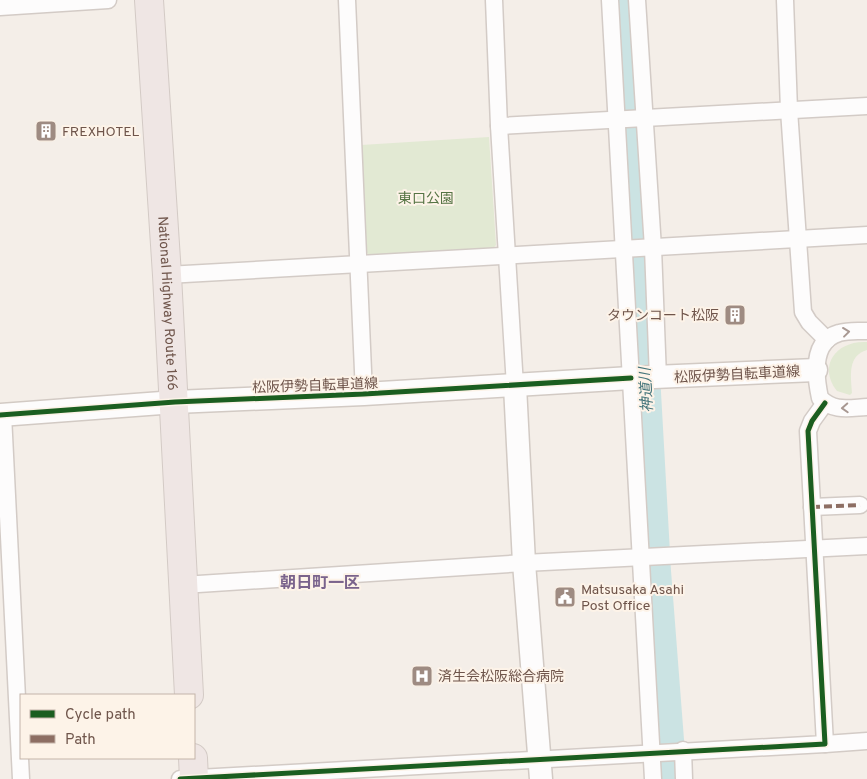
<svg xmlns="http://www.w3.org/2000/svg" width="867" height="779" font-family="Overpass,'Noto Sans JP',sans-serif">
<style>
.green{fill:#e2e9d3}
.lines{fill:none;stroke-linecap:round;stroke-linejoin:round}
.river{stroke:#cbe3e3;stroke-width:30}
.street-casing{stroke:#d3cbc6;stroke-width:19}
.secondary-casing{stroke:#d2cac4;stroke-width:25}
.highway-casing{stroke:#d3cac5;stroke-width:30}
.street{stroke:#fdfcfc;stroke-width:16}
.secondary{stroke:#fdfcfc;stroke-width:22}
.highway{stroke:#efe6e4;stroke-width:28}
.quiet{stroke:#8d6e63;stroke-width:4;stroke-dasharray:8 4;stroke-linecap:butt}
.cycleway-casing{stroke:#fdf3e8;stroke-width:8}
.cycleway{stroke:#1b5e20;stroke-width:5}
.oneway{stroke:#a89892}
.labels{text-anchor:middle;stroke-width:4;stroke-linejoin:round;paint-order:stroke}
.poi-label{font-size:14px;fill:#6f554b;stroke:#fdf3e8;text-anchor:start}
.park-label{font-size:14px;fill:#557444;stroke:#fdf3e8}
.street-label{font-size:14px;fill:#6f554b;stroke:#fdf3e8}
.water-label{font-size:15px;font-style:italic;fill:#44747a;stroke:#fdf3e8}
.quarter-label{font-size:16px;font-weight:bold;fill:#7a638c;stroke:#fdf3e8}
</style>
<rect width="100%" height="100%" fill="#f4eee8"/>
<g class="green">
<polygon points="489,137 496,245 489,253 372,258 364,250 361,145"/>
<path d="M867,342v8c-20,6 -16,26 -15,43l-2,2 -13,-4c-20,-26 0,-51 30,-49z"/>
</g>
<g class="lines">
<polyline class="river" points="624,0 656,571 672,779"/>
<g class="street-casing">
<g id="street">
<polyline points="347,0 364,394"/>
<polyline points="494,0 499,126 515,386"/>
<polyline points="610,0 653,779"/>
<polyline points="637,0 653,248 658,378"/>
<polyline points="785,0 789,110 803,312 809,322 827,340"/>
<polyline points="0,7 108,0"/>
<polyline points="499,126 867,106"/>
<polyline points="167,275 867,235"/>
<path d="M867,331c-9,0 -19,-1 -28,2 -28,8 -24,42 -19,65 14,14 28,10 47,9"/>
<polyline points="3,415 21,779"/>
<polyline points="812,507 860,505"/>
<polyline points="183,585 524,563 867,546"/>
<polyline points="825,744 867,741"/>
<polyline points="683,750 684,779"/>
<polyline points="180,779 825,744 808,431 812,421 825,403"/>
</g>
</g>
<g class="secondary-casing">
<g id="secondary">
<polyline points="515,386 524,563 541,779"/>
<polyline points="0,415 175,402 364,394 631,378 816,370"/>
</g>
</g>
<g class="highway-casing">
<g id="highway">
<path id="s1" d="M149,0l18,275 22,420"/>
<polyline points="193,758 194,779"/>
</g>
</g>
<use href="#street" class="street"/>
<use href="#secondary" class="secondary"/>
<use href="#highway" class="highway"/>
<polyline class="quiet" points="812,507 860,505"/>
<g class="cycleway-casing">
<g id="cycleway">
<polyline points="0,415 175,402 364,394 631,378"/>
<polyline points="180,779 825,744 808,431 812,421 825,403"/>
</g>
</g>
<use href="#cycleway" class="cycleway"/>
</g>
<defs><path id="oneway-chevron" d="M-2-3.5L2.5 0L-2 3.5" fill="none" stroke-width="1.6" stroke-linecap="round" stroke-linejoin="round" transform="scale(1.25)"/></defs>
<g class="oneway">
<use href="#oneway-chevron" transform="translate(846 332) rotate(-7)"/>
<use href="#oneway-chevron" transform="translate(845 408) rotate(177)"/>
</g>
<defs>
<g id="building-square" transform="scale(1.125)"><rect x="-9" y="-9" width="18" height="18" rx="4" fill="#9e8b82" stroke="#fdf3e8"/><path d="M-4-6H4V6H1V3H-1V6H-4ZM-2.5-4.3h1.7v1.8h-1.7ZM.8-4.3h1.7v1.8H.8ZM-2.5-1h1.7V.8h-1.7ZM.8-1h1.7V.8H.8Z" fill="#fff"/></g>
<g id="civic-square" transform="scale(1.125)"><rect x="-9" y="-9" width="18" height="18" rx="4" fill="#9e8b82" stroke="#fdf3e8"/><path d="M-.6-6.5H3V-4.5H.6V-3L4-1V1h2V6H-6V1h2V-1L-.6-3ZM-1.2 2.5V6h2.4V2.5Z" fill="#fff"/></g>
<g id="hospital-square" transform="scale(1.125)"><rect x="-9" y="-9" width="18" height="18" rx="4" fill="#9e8b82" stroke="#fdf3e8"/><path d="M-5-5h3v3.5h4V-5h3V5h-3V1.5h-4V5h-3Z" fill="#fff"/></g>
</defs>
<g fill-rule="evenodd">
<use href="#building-square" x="46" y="131"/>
<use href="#building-square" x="735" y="315"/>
<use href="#civic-square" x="565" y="597"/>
<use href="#hospital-square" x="422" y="676"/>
</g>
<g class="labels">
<g class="poi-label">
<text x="62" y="136">FREXHOTEL</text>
<text x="719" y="320" text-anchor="end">タウンコート松阪</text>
<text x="581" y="594">Matsusaka Asahi<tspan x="581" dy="16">Post Office</tspan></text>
<text x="438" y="681">済生会松阪総合病院</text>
</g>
<g class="park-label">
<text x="426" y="203">東口公園</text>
</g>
<g class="street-label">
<text dy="5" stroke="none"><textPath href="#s1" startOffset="304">National Highway Route 166</textPath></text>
<text transform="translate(737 374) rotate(-3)" y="5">松阪伊勢自転車道線</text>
<text transform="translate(315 385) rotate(-2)" y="5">松阪伊勢自転車道線</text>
</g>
<g class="water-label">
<text transform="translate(646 390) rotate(-93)" y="5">神道川</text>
</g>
<g class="quarter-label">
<text x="320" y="588">朝日町一区</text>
</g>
</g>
<rect x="20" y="694" width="175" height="65" fill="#fdf3e8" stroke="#c4b4a9"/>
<rect x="30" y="710" width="25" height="8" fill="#1b5e20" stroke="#c4b4a9"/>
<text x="65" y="719" font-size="15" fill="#6f554b">Cycle path</text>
<rect x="30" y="735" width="25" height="8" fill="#8d6e63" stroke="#c4b4a9"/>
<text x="65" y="744" font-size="15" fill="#6f554b">Path</text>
</svg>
